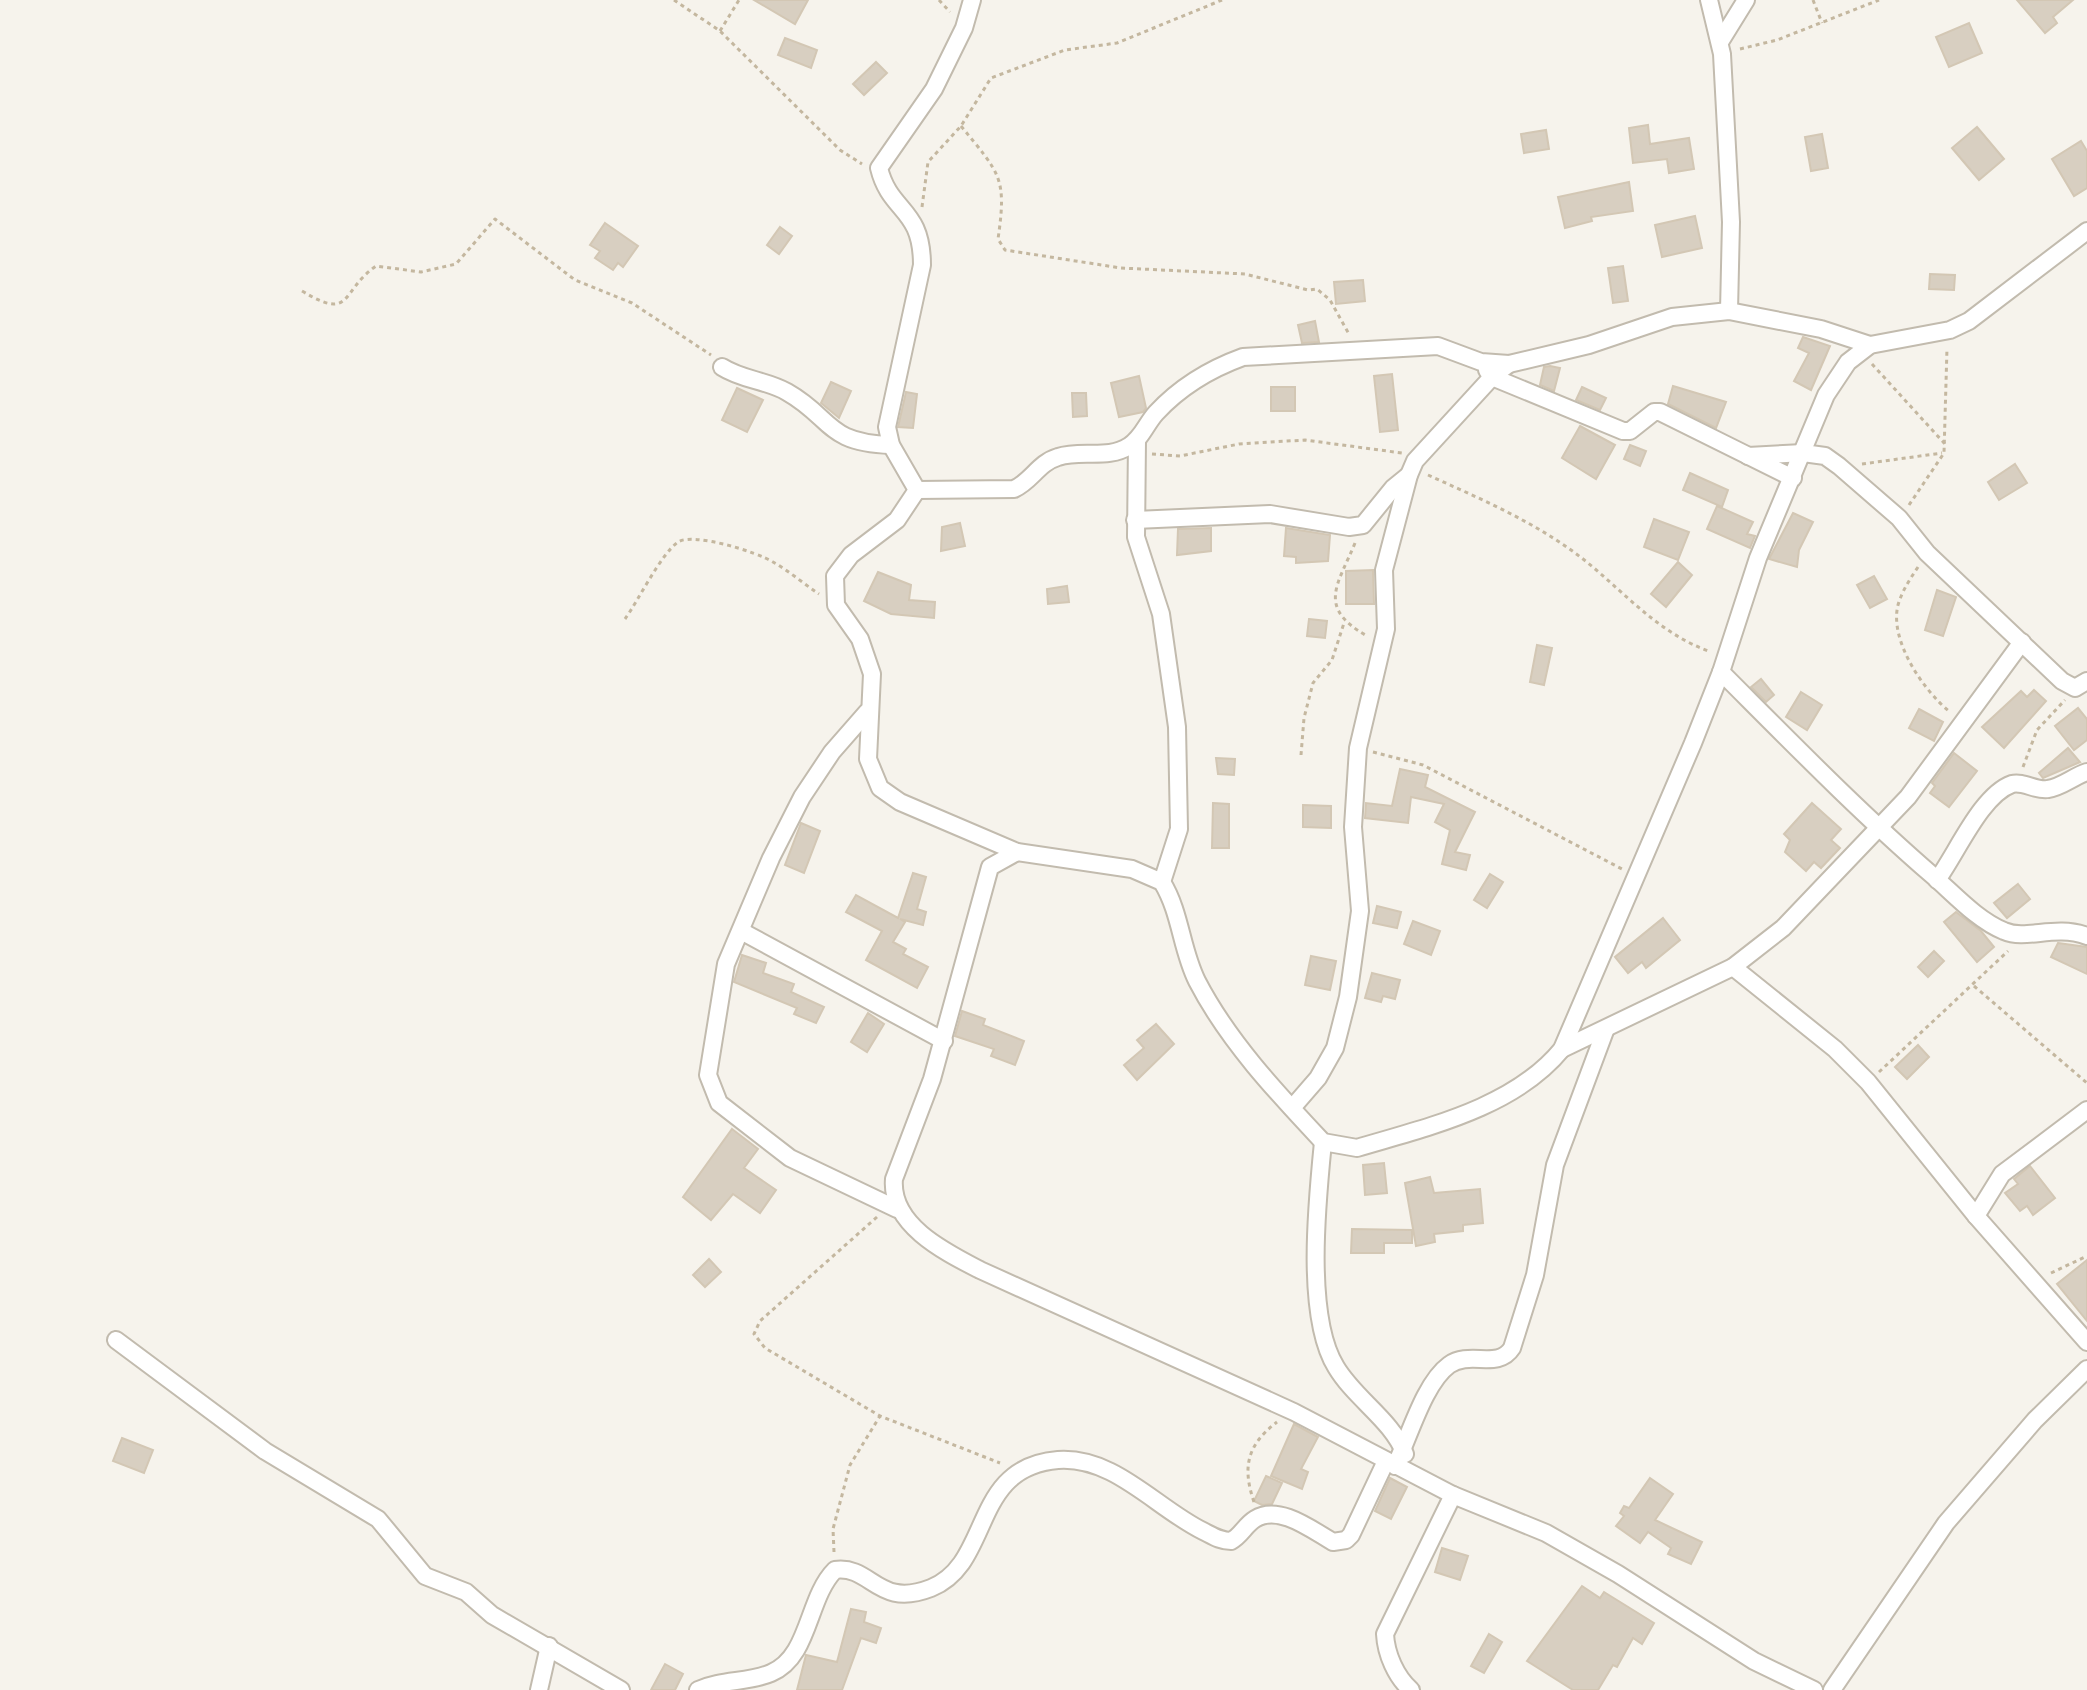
<svg xmlns="http://www.w3.org/2000/svg" width="2087" height="1690" font-family="Lato,sans-serif">
<style>
.building{fill:#d8cfc1;stroke:#d3c7b4;stroke-width:2}
.lines{fill:none;stroke-linecap:round;stroke-linejoin:round}
.street-casing{stroke:#c2bbae;stroke-width:20}
.path{stroke:#c4b79f;stroke-width:3;stroke-dasharray:4 4;stroke-linecap:butt}
.street{stroke:#fff;stroke-width:16}
</style>
<rect width="100%" height="100%" fill="#f6f3ec"/>
<g class="building">
<polygon points="754,0 808,0 795,24"/>
<polygon points="2017,0 2073,0 2053,17 2057,23 2045,33"/>
<polygon points="1969,23 1982,53 1949,67 1936,37"/>
<polygon points="785,38 817,50 811,68 778,55"/>
<polygon points="876,62 887,73 864,95 853,84"/>
<polygon points="1648,125 1650,144 1689,138 1694,169 1669,173 1667,159 1633,163 1629,128"/>
<polygon points="1977,127 2004,159 1979,180 1952,148"/>
<polygon points="1546,130 1549,149 1524,153 1521,134"/>
<polygon points="1822,134 1828,168 1811,171 1805,137"/>
<polygon points="2081,141 2087,151 2087,188 2074,196 2052,159"/>
<polygon points="1629,182 1633,211 1591,217 1592,221 1565,228 1558,197"/>
<polygon points="1695,216 1702,248 1662,257 1655,225"/>
<polygon points="605,223 638,246 623,267 618,263 613,270 595,258 600,251 590,245"/>
<polygon points="780,227 792,236 779,254 767,245"/>
<polygon points="1623,266 1628,301 1613,303 1608,268"/>
<polygon points="1930,274 1955,275 1954,290 1929,289"/>
<polygon points="1363,280 1365,301 1336,304 1334,282"/>
<polygon points="1315,321 1319,342 1302,343 1298,325"/>
<polygon points="1803,337 1830,346 1811,390 1794,381 1809,353 1798,348"/>
<polygon points="1550,366 1560,368 1554,391 1540,385 1544,367"/>
<polygon points="1392,374 1398,430 1380,432 1374,376"/>
<polygon points="1139,376 1146,408 1143,412 1119,417 1111,383"/>
<polygon points="831,382 851,391 839,418 821,403"/>
<polygon points="1673,386 1726,402 1716,428 1668,404"/>
<rect x="1271" y="387" width="24" height="24"/>
<polygon points="1582,387 1606,398 1600,410 1576,400"/>
<polygon points="737,388 763,400 747,432 722,420"/>
<polygon points="906,392 917,394 913,428 898,427"/>
<polygon points="1072,393 1086,393 1087,416 1073,417"/>
<polygon points="1580,426 1615,445 1596,479 1562,458"/>
<polygon points="1630,445 1646,451 1640,466 1624,459"/>
<polygon points="2015,464 2027,483 1999,500 1988,482"/>
<polygon points="1690,473 1728,490 1722,507 1683,490"/>
<polygon points="1717,506 1753,522 1747,534 1755,536 1750,548 1707,529"/>
<polygon points="1793,513 1813,522 1799,550 1797,567 1769,559"/>
<polygon points="1654,519 1689,532 1678,560 1644,547"/>
<polygon points="960,523 965,546 941,551 942,527"/>
<polygon points="1211,528 1211,551 1177,555 1178,529"/>
<polygon points="1286,528 1330,535 1328,561 1296,563 1296,557 1284,556"/>
<polygon points="1678,562 1692,575 1666,607 1651,594"/>
<polygon points="1373,570 1374,604 1346,604 1346,571"/>
<polygon points="878,572 911,585 909,600 935,602 934,618 891,614 864,601"/>
<polygon points="1874,576 1887,599 1870,608 1857,585"/>
<polygon points="1067,586 1069,602 1048,604 1047,589"/>
<polygon points="1937,590 1956,597 1943,636 1925,630"/>
<polygon points="1309,619 1327,621 1325,638 1307,636"/>
<polygon points="1537,645 1552,648 1544,685 1530,682"/>
<polygon points="1761,679 1774,695 1766,702 1751,687"/>
<polygon points="2034,690 2046,701 2004,748 1982,727 2021,691 2027,697"/>
<polygon points="1801,692 1822,705 1807,730 1786,717"/>
<polygon points="2078,708 2087,719 2087,740 2074,750 2055,726"/>
<polygon points="1919,709 1943,722 1934,741 1909,728"/>
<polygon points="2068,748 2080,762 2043,778 2039,773"/>
<polygon points="1954,753 1977,771 1949,807 1930,793 1935,786 1932,783"/>
<polygon points="1216,758 1235,759 1234,775 1218,774"/>
<polygon points="1400,769 1428,775 1425,787 1475,812 1455,852 1470,855 1466,870 1442,864 1450,830 1435,822 1444,804 1411,797 1408,823 1365,818 1366,803 1392,806"/>
<polygon points="1213,803 1229,804 1229,848 1212,848"/>
<polygon points="1812,803 1841,829 1831,840 1840,848 1821,868 1814,862 1806,871 1785,852 1790,840 1784,834"/>
<polygon points="1303,805 1331,806 1331,828 1303,827"/>
<polygon points="801,823 820,831 804,873 785,865"/>
<polygon points="913,873 926,877 917,909 926,912 923,925 900,919 905,922 893,942 906,949 903,954 928,967 917,988 866,960 882,931 846,912 856,895 898,918"/>
<polygon points="1490,874 1503,882 1487,908 1474,900"/>
<polygon points="2018,884 2030,899 2007,918 1994,903"/>
<polygon points="1377,906 1401,912 1397,928 1373,923"/>
<polygon points="1956,912 1981,931 1994,947 1977,962 1944,922"/>
<polygon points="1663,918 1680,940 1646,968 1642,962 1628,973 1615,957"/>
<polygon points="1413,921 1440,931 1431,955 1404,944"/>
<polygon points="2058,943 2087,947 2087,974 2051,957"/>
<polygon points="1934,951 1944,961 1928,977 1918,967"/>
<polygon points="742,955 766,963 763,973 794,984 791,992 824,1007 816,1023 794,1014 797,1008 734,982"/>
<polygon points="1311,956 1336,961 1330,990 1305,985"/>
<polygon points="1372,973 1400,980 1395,999 1383,996 1381,1002 1365,998"/>
<polygon points="962,1011 985,1019 983,1025 1024,1041 1015,1065 991,1056 994,1049 955,1036"/>
<polygon points="868,1013 884,1024 867,1052 851,1042"/>
<polygon points="1156,1024 1174,1044 1137,1080 1124,1065 1144,1048 1137,1040"/>
<polygon points="1918,1045 1929,1057 1907,1079 1895,1067"/>
<polygon points="732,1129 758,1149 744,1168 776,1190 760,1213 733,1194 711,1220 683,1197"/>
<polygon points="1384,1163 1387,1193 1365,1195 1363,1165"/>
<polygon points="2030,1166 2055,1198 2033,1215 2027,1206 2020,1211 2005,1193 2018,1184 2014,1179"/>
<polygon points="1430,1177 1434,1193 1480,1189 1483,1223 1463,1225 1463,1231 1434,1234 1435,1242 1416,1246 1405,1183"/>
<polygon points="1352,1229 1412,1230 1412,1243 1384,1243 1384,1253 1351,1253"/>
<polygon points="709,1259 721,1272 705,1287 693,1275"/>
<polygon points="2087,1260 2087,1321 2057,1284"/>
<polygon points="1294,1424 1318,1437 1301,1469 1308,1472 1302,1489 1271,1476"/>
<polygon points="122,1438 153,1450 144,1473 113,1461"/>
<polygon points="1266,1476 1282,1483 1272,1504 1262,1505 1254,1501"/>
<polygon points="1390,1478 1407,1487 1391,1519 1375,1511"/>
<polygon points="1650,1478 1673,1494 1655,1520 1702,1542 1691,1564 1668,1554 1671,1548 1648,1532 1640,1543 1616,1526 1624,1516 1620,1513 1624,1506 1629,1508"/>
<polygon points="1442,1548 1468,1556 1460,1580 1435,1572"/>
<polygon points="1582,1586 1600,1598 1604,1592 1654,1623 1642,1644 1633,1638 1617,1667 1613,1665 1598,1690 1573,1690 1527,1661"/>
<polygon points="851,1609 866,1612 864,1622 881,1628 876,1643 861,1638 842,1690 797,1690 806,1655 837,1662"/>
<polygon points="1489,1634 1502,1642 1484,1673 1471,1666"/>
<polygon points="665,1664 683,1674 675,1690 651,1690"/>
</g>
<g class="lines">
<g class="street-casing">
<g id="street">
<path d="M972,0l-8,28 -30,61 -55,79c11,45 43,39 43,97l-35,162 4,18 26,45 -20,30 -46,35 -16,21 1,29 24,34 12,35 -4,85 12,29 20,14 117,50 115,17 30,13c19,31 19,67 35,99 31,60 80,112 126,161l34,6c70,-21 157,-40 205,-99l131,-306 28,-71 37,-114 68,-163 22,-33 22,-17 80,-15 19,-9 118,-90"/>
<polyline points="1709,0 1722,54 1731,222 1729,311"/>
<polyline points="1720,42 1746,0"/>
<path d="M722,367c20,13 44,13 65,25 46,26 38,51 104,53"/>
<polyline points="1487,370 1492,377 1623,431 1630,431 1654,412 1660,412 1793,478"/>
<polyline points="1137,441 1136,537 1161,614 1177,727 1179,829 1162,882"/>
<polyline points="1748,456 1803,453 1825,456 1839,466 1899,518 1927,553 2062,681 2075,688 2087,681"/>
<path d="M917,490l97,-1c18,-8 24,-26 44,-32 23,-8 50,3 71,-11 13,-8 17,-22 27,-33 24,-26 54,-44 87,-56l195,-11 43,16 28,2 80,-19 83,-28 57,-6 92,18 49,16"/>
<polyline points="1135,520 1270,514 1349,527 1363,525 1393,488 1409,475"/>
<path d="M1721,672c69,69 137,139 211,203 22,19 45,45 72,56 23,10 50,-7 83,5"/>
<polyline points="867,712 832,752 802,797 771,858 726,964 708,1075 719,1103 790,1158 897,1209"/>
<path d="M1017,852l-27,15 -58,212 -38,100c-4,46 51,73 86,91l314,142 159,83 93,38 72,41 136,87 60,29"/>
<path d="M1937,880c20,-27 44,-85 75,-96 11,-3 24,7 36,5 14,-2 26,-13 39,-17"/>
<polyline points="741,931 944,1041"/>
<polyline points="1733,967 1835,1049 1868,1082 1976,1216 2087,1342"/>
<polyline points="1562,1049 1733,967 1783,928 1908,797 2022,642"/>
<polyline points="1292,1108 1318,1078 1335,1048 1348,997 1360,911 1353,827 1358,748 1386,629 1384,570 1409,475 1415,461 1492,377 1509,364"/>
<path d="M1323,1142c-6,60 -18,175 13,225 19,32 56,53 69,87"/>
<polyline points="1976,1216 2002,1174 2087,1110"/>
<polyline points="116,1340 265,1451 378,1519 425,1576 466,1592 492,1615 621,1690"/>
<path d="M1395,1466c14,-28 29,-83 54,-101 21,-15 49,5 63,-17l23,-73 20,-110 50,-134"/>
<polyline points="539,1690 549,1646"/>
<path d="M698,1690c24,-11 50,-7 73,-17 39,-16 36,-75 64,-103 37,-5 42,39 96,18 62,-25 39,-121 127,-128 56,-4 98,48 145,71 10,5 17,10 28,10 10,-5 14,-16 24,-22 24,-15 57,11 78,23l13,-2 5,-5 35,-74"/>
<path d="M1411,1690c-15,-13 -25,-36 -26,-56l68,-139"/>
<polyline points="1832,1690 1946,1523 2035,1420 2087,1369"/>
</g>
</g>
<g class="path">
<polyline points="674,0 720,31 840,150 862,164"/>
<polyline points="939,0 950,12"/>
<polyline points="1813,0 1822,23"/>
<polyline points="720,31 739,0"/>
<polyline points="1740,49 1777,40 1879,0"/>
<path d="M961,126c39,48 46,51 37,113l7,11 116,18 124,6 63,16 9,-1 13,11 19,34"/>
<polyline points="922,207 928,162 961,126 991,78 1065,50 1117,43 1222,0"/>
<path d="M302,291c51,31 38,0 74,-25l45,6 35,-8 39,-45 80,61 57,23 79,52"/>
<polyline points="1872,364 1945,444"/>
<polyline points="1152,454 1180,456 1239,444 1305,440 1402,453"/>
<polyline points="1862,464 1942,453"/>
<path d="M1428,475c55,25 112,49 160,88 40,33 72,71 123,89"/>
<polyline points="1909,505 1944,453 1947,348"/>
<path d="M1355,543c-17,42 -39,64 12,93"/>
<path d="M1918,567c-8,12 -16,24 -20,38 -9,36 26,86 52,107"/>
<path d="M625,619c13,-18 36,-65 53,-77 15,-10 79,10 95,20 16,9 31,22 46,32"/>
<polyline points="1373,752 1423,765 1622,869"/>
<polyline points="1301,755 1304,718 1313,683 1332,660 1344,623"/>
<polyline points="2023,767 2037,730 2065,700"/>
<polyline points="1974,986 2087,1083"/>
<polyline points="1879,1072 2008,951"/>
<polyline points="877,1217 760,1321 754,1334 765,1348 880,1416 1000,1463"/>
<polyline points="2051,1273 2087,1256"/>
<path d="M1254,1502c-12,-35 -7,-57 23,-80"/>
<polyline points="834,1552 833,1529 850,1465 880,1416"/>
</g>
<use href="#street" class="street"/>
</g>
</svg>
